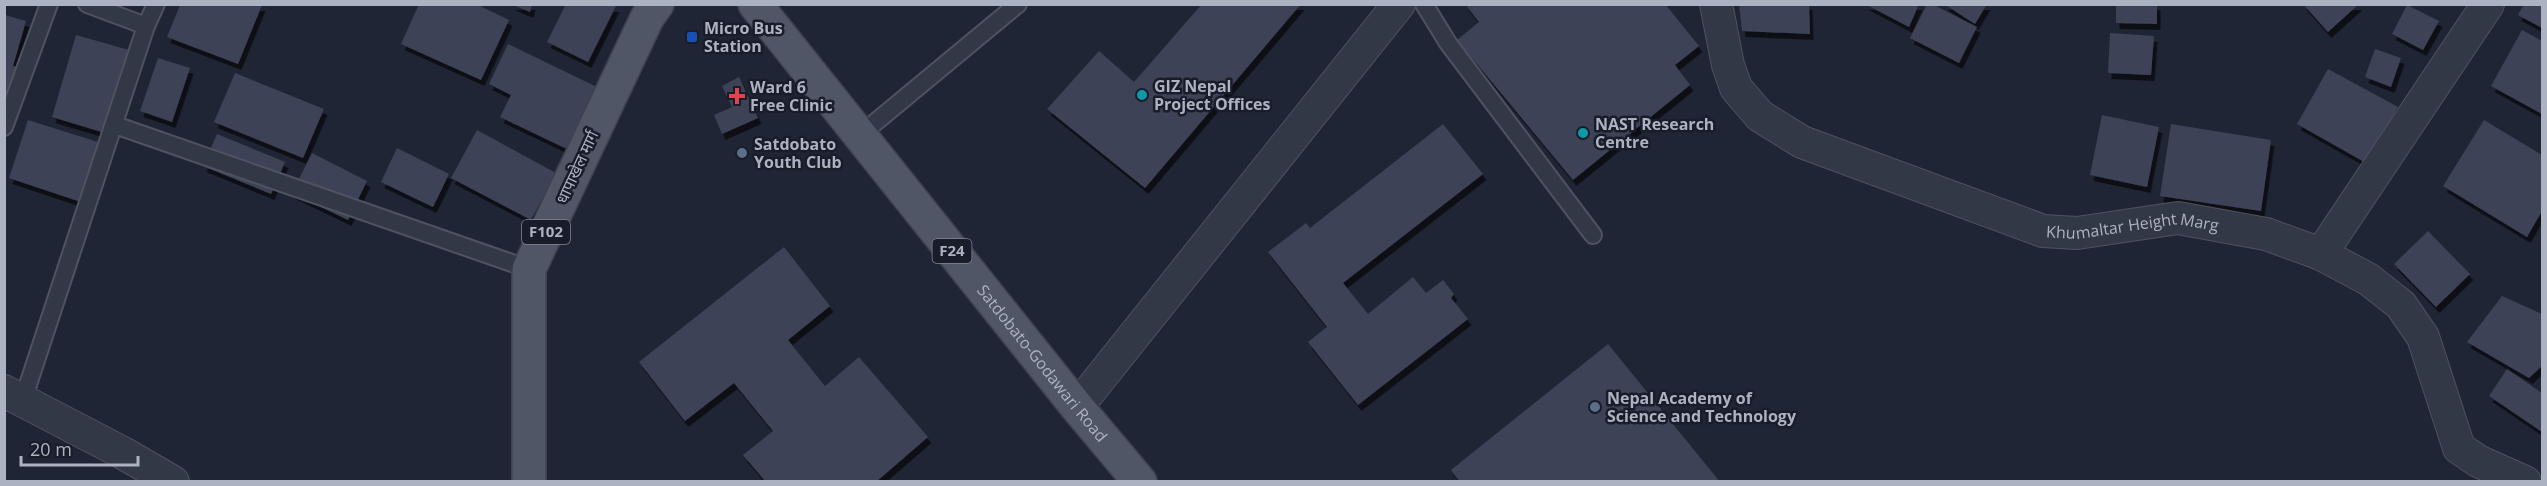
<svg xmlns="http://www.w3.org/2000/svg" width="2547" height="486" font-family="'Open Sans','Noto Sans Devanagari',sans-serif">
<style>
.building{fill:#3c4256;filter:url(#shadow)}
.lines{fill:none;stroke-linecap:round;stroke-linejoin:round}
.lane-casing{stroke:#4e5261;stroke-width:20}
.street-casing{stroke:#4e5261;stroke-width:34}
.primary-casing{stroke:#3d4150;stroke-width:36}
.lane{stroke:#333846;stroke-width:16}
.street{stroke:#333846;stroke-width:32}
.primary{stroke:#515666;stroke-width:33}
.transit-dot{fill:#1a4fb4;stroke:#191d2a;stroke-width:2}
.culture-dot{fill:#0f9aa8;stroke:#191d2a;stroke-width:2}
.health-dot{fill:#e0444e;stroke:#191d2a;stroke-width:2}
.service-dot{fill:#5c6f8a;stroke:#191d2a;stroke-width:2}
.labels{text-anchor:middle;stroke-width:5;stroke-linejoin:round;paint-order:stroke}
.shield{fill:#191d2a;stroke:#818595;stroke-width:1.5}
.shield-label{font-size:15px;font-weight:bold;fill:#adb2c3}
.poi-label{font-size:16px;font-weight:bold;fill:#adb2c3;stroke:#191d2a;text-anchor:start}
.street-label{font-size:16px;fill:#adb2c3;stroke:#191d2a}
</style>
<defs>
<filter id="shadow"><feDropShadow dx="3.5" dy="6" stdDeviation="0" flood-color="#0009"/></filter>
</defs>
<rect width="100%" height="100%" fill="#202535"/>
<g class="building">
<polygon points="419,4 476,4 509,20 481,80 401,44"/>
<polygon points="511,4 532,4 530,12"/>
<polygon points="566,4 616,6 588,62 547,42"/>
<polygon points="1202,4 1301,4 1145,188 1047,109 1099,51 1134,82"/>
<polygon points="1465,4 1665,4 1699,46 1675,65 1690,85 1573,180 1457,40 1479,22"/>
<polygon points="1739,4 1809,4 1810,34 1742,31"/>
<polygon points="1865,4 1919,4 1909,27"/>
<polygon points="1927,4 1932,4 1977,27 1959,63 1910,38"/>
<polygon points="1944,4 1987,4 1975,24"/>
<polygon points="2116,4 2157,4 2157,24 2116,23"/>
<polygon points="2303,4 2359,4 2328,32"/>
<polygon points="2524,4 2542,4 2542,28 2518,15"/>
<polygon points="180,5 262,5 238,64 167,37"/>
<polygon points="2407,5 2439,21 2423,50 2392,34"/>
<polygon points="5,15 26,21 13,66 21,68 14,95 5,92"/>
<polygon points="2522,30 2542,41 2542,114 2491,86"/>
<polygon points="2110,33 2154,36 2151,75 2108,73"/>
<polygon points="76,35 129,50 105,133 52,117"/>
<polygon points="508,44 599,88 569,150 500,117 511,95 489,84"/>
<polygon points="2375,49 2401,58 2391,87 2365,77"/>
<polygon points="158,58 190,68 172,122 140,111"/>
<polygon points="2328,69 2398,107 2366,163 2297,124"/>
<polygon points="235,73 324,109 303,158 214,122"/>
<polygon points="739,77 758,118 722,134 714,115 732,107 722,86"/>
<polygon points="2102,115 2159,127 2147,187 2090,175"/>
<polygon points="28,120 101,143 81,202 9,178"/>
<polygon points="2484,120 2542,155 2542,211 2527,237 2443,186"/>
<polygon points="1443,124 1483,174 1343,283 1368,314 1413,277 1426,293 1443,280 1454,294 1451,298 1468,319 1358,405 1308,342 1327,327 1268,252 1306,223 1310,228"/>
<polygon points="2171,124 2271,140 2261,211 2160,196"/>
<polygon points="477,130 556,173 531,220 451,178"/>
<polygon points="217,134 285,162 271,194 203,166"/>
<polygon points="397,148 449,174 433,207 381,182"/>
<polygon points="312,153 367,181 348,220 292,193"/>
<polygon points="2428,231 2470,274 2436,307 2394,264"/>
<polygon points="784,247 830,306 788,340 825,386 859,357 928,437 876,482 766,482 743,455 773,431 734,383 685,421 639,362"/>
<polygon points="2502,296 2542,314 2542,366 2529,378 2467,342"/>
<polygon points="1608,344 1720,482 1460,482 1451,470"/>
<polygon points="2507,369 2542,393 2542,432 2489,396"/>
</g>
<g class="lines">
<g class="lane-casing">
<g id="lane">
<polyline points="87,4 146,26"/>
<polyline points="1424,4 1448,43 1593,235"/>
<polyline points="115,125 529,269"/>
<polyline points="4,127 49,4"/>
<polyline points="860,135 1018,4"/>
<polyline points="23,400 146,26 156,4"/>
</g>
</g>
<g class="street-casing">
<g id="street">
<path id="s1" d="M1716,4l12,61 8,23 24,28 42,26 241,89 34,2 101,-15 88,16 55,20 47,25 33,26 22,32 36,111 19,13 47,21"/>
<polyline points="2321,254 2488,4"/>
<polyline points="4,391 123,453 173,482"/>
<polyline points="1077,407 1399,4"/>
</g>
</g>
<g class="primary-casing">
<g id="primary">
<path id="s2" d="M755,4l322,403 63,75"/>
<polyline points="529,482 529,269 647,18 657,4"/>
</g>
</g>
<use href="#lane" class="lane"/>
<use href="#street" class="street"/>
<use href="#primary" class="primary"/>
</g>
<rect class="transit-dot" x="686" y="31" width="12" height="12" rx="3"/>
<g class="culture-dot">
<circle cx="1142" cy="95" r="6"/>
<circle cx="1583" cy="133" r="6"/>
</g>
<path class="health-dot" d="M734 87h6v6h6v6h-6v6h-6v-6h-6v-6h6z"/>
<g class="service-dot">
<circle cx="742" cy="153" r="6"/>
<circle cx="1595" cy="407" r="6"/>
</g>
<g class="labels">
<g class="shield">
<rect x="522" y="220" width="48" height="24" rx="4.5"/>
<rect x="932.5" y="239" width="39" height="24" rx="4.5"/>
</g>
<g class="shield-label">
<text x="546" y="237">F102</text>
<text x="952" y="256">F24</text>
</g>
<g class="poi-label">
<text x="704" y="34">Micro Bus<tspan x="704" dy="18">Station</tspan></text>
<text x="1154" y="92">GIZ Nepal<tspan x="1154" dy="18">Project Offices</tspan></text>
<text x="750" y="93">Ward 6<tspan x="750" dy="18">Free Clinic</tspan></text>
<text x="1595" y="130">NAST Research<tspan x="1595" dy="18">Centre</tspan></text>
<text x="754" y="150">Satdobato<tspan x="754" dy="18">Youth Club</tspan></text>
<text x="1607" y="404">Nepal Academy of<tspan x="1607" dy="18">Science and Technology</tspan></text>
</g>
<g class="street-label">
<text transform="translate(577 167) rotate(-65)" y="6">धापाखेल मार्ग</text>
<text dy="6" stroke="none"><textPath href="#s1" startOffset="520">Khumaltar Height Marg</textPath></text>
<text dy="6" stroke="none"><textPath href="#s2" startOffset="460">Satdobato-Godawari Road</textPath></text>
</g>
</g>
<rect width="2547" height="486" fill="none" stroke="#adb2c3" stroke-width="12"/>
<path d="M21 456v9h117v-9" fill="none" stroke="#adb2c3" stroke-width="3"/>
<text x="30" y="456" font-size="18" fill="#adb2c3" stroke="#191d2a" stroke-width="4.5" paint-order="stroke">20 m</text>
</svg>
